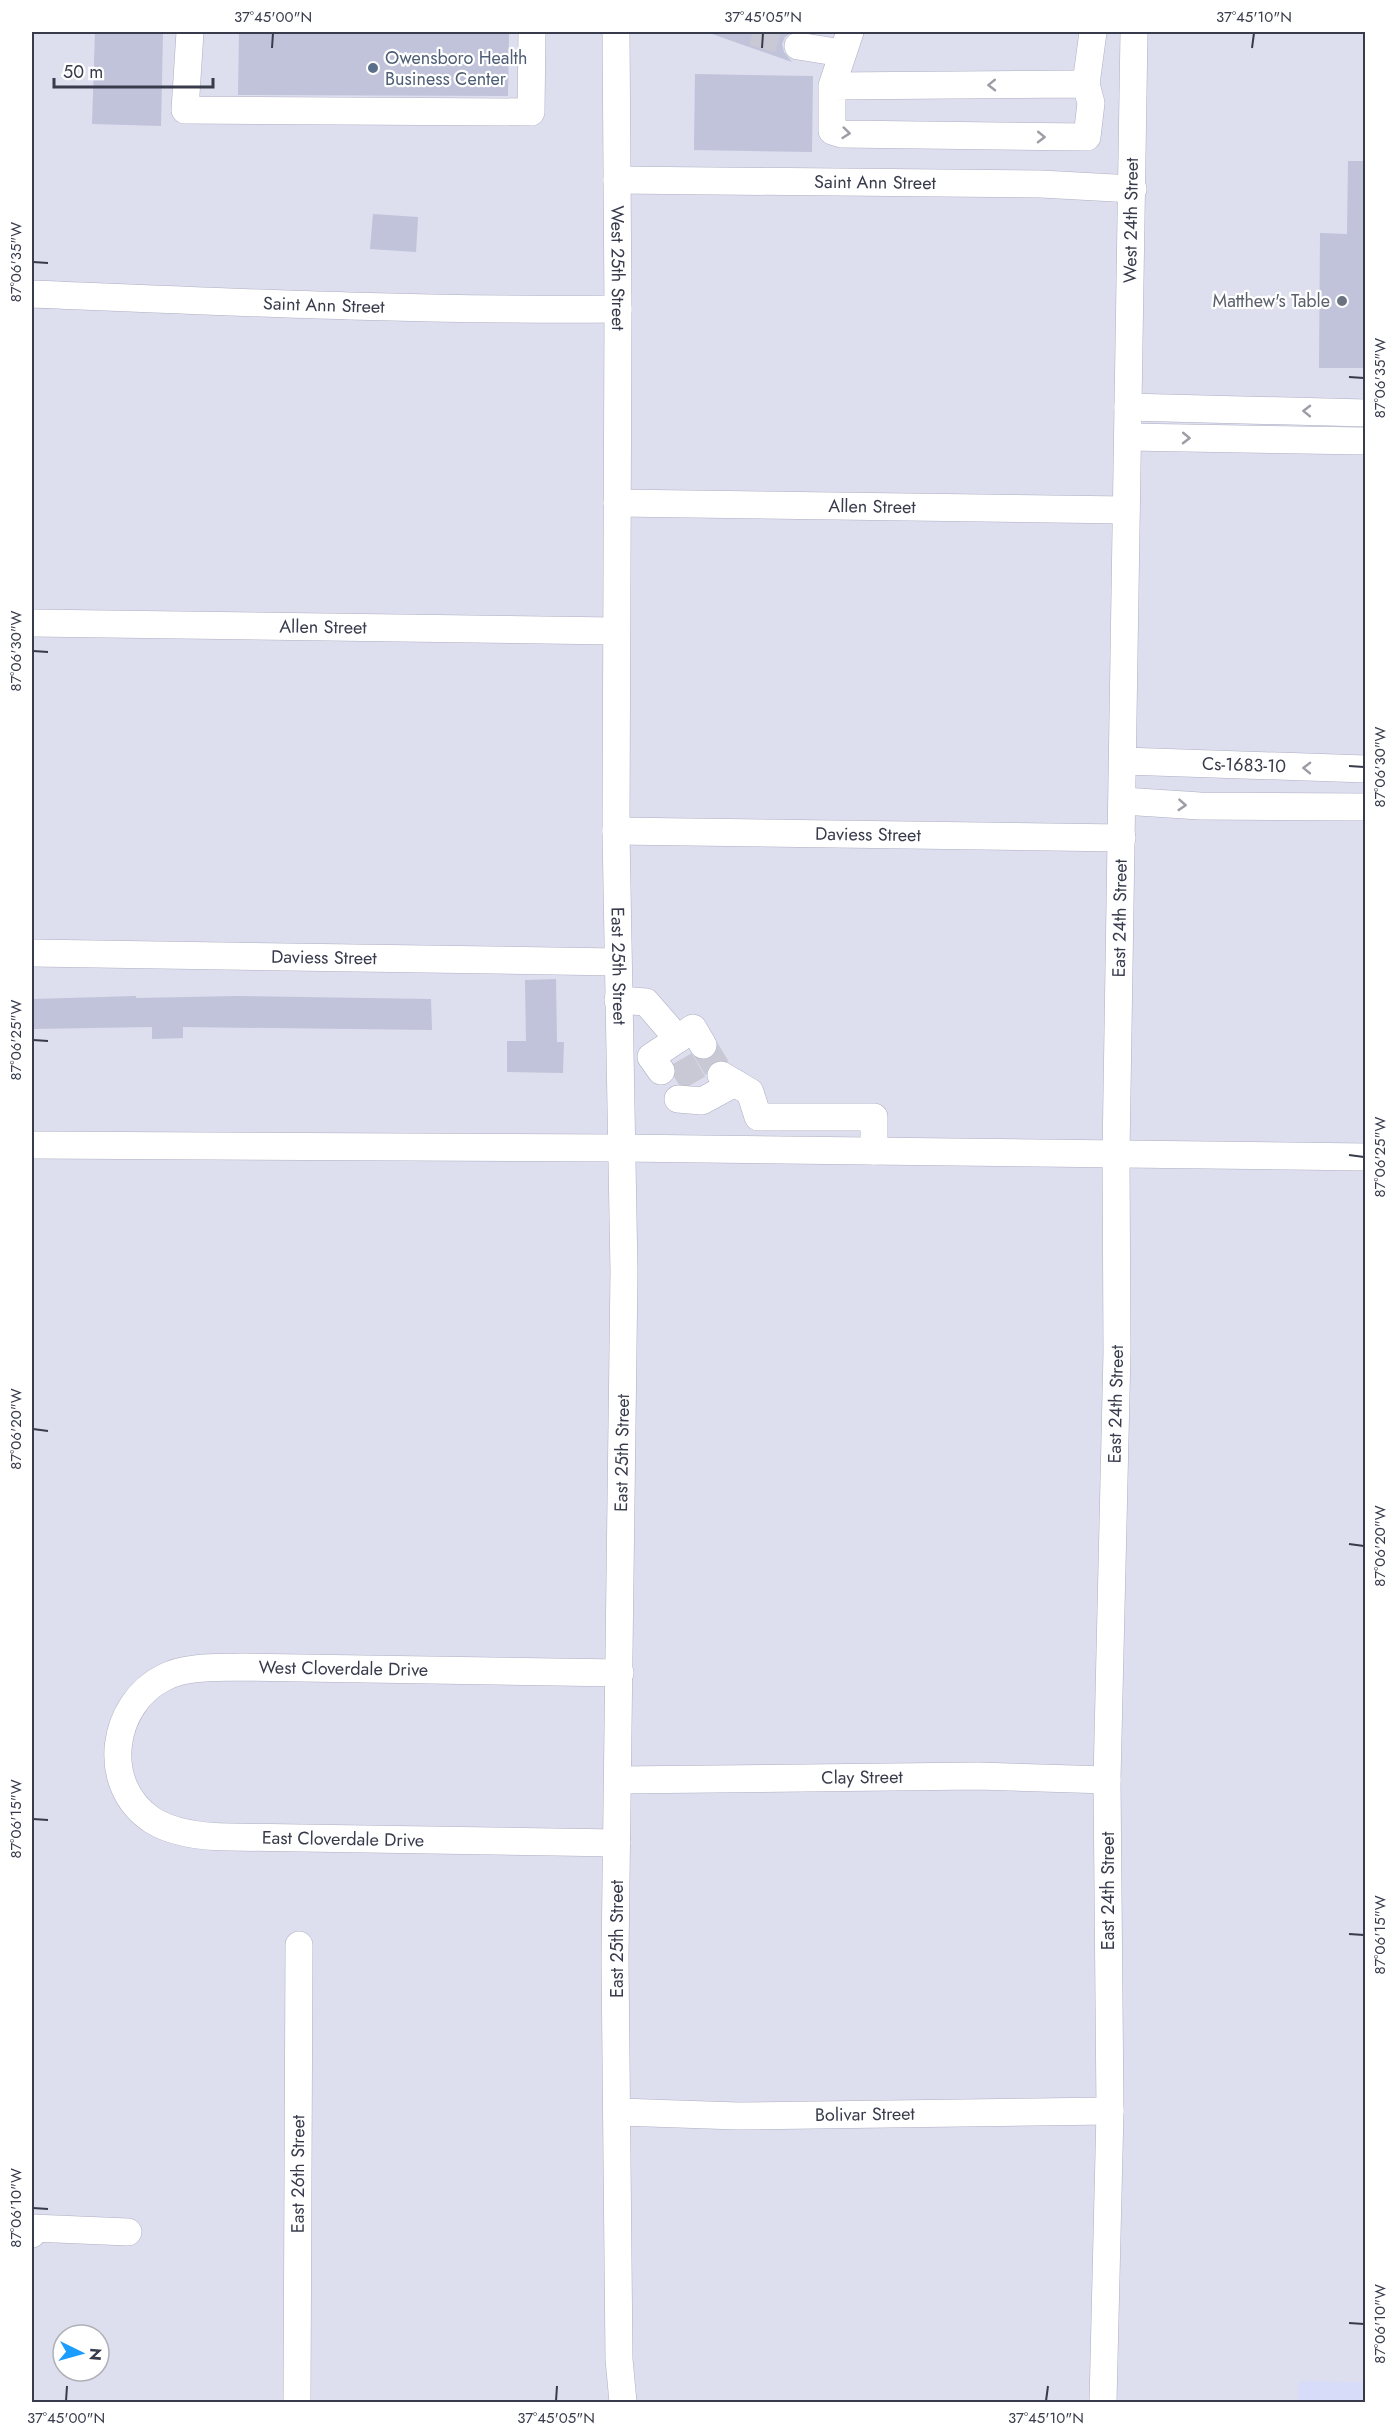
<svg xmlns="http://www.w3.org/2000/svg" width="1397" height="2434" font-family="Jost,sans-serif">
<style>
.residential{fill:#dddeee;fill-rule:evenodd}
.commercial{fill:#d7dcf8}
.building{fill:#c0c3d9}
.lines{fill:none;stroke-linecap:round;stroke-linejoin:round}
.minor-tunnel{stroke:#c8c9d4;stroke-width:27;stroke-dasharray:27 14;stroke-linecap:butt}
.minor-casing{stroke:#adafc3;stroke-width:28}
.minor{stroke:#fff;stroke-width:27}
.oneway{stroke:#9c9da5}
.ticks{fill:none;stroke:#383b4b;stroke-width:2}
.service-dot{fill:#5c6f8a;stroke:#fff;stroke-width:2}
.worship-dot{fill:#6b7280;stroke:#fff;stroke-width:2}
.labels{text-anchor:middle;stroke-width:4.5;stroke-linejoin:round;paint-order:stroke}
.service-label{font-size:18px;fill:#4e5e75;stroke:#fff;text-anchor:start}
.street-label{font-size:18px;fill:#383b4b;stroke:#fff}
.worship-label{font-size:18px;fill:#5b616d;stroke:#fff;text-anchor:end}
.neatline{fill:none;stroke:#383b4b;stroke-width:2}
.ticks-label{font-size:15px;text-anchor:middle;fill:#383b4b}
</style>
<rect width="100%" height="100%" fill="#ececf6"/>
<path class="residential" d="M32,32h1333v2370h-1333zM63,2335h36v36h-36z"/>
<polygon class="commercial" points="1298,2381 1365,2382 1365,2402 1298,2402"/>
<g class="building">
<polygon points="95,32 163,32 161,126 92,124"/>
<polygon points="239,32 509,32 508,96 238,95"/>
<polygon points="712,32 792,32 785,37 782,44 784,52 792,62 712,34"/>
<polygon points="695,74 813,76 812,152 694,150"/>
<polygon points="1348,161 1365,161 1365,368 1319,368 1320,233 1347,234"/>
<polygon points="373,214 418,217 416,252 370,249"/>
<polygon points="556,979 557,1042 564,1042 563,1073 507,1072 507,1041 526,1041 525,980"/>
<polygon points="136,996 136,998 237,996 431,999 432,1030 183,1027 183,1038 152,1039 152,1027 32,1029 32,999"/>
</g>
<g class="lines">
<g class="minor-tunnel">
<polyline points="753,32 780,40"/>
<polyline points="703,1045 721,1075"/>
<polyline points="680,1060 697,1089"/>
</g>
<g class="minor-casing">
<g id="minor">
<polyline points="190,32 185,110 531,112 532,32"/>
<path id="s1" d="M616,32l2,277 -2,522 8,441 -9,686 4,401 4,43"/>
<polyline points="798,46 842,53"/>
<polyline points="1086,84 1093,32"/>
<polyline points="832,86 1086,84 1091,103 1087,137 842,134 832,131 832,86 850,32"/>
<path id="s2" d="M617,180l424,4 92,5"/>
<path id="s3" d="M32,294c195,8 390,17 586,15"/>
<polyline points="1128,407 1366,413"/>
<polyline points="1128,437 1366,441"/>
<path id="s4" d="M617,503l509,7"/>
<path id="s5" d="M32,623l582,8"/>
<path id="s6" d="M1124,761l242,8"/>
<polyline points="1123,801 1200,806 1366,807"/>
<path id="s7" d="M616,831l506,7"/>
<path id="s8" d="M32,953l585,9"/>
<polyline points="618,1000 646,1002 678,1039 693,1028 703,1045"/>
<polyline points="661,1071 651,1057 678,1039"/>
<polyline points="721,1075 750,1092 758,1117 874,1117 874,1151"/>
<polyline points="678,1099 702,1101 735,1083"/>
<polyline points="32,1145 621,1148 1366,1157"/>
<path id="s9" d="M618,1780l360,-4 129,4"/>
<path id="s10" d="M617,1843l-386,-6c-25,0 -57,-3 -79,-17 -53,-35 -41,-117 13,-143 23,-11 52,-9 77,-10l378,6"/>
<path id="s11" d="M619,2112l119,4 372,-5"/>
<polyline points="32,2234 32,2228 128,2232"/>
<path id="s12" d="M297,2402l2,-457"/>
<path id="s13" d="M1103,2402l7,-291 -3,-331 10,-428 -1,-198 18,-1122"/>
</g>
</g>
<use href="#minor" class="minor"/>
</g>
<defs><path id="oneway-chevron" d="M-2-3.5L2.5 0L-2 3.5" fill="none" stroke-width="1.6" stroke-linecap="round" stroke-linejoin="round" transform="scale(1.5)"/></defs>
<g class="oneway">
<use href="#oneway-chevron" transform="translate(992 85) rotate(179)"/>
<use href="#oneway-chevron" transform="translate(846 133) rotate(6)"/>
<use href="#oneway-chevron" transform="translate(1041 137) rotate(1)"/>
<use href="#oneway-chevron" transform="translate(1307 411) rotate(-179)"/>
<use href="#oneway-chevron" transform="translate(1186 438) rotate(1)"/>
<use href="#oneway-chevron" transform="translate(1307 768) rotate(-179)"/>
<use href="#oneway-chevron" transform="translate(1182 805) rotate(4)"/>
</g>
<path class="ticks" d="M272,48l1,-15M762,48l1,-15M1252,48l2,-15M33,262l15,1M1349,377l15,1M33,651l15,1M1349,766l15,1M33,1040l15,1M1349,1155l15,2M33,1429l15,2M1349,1544l15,2M33,1819l15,1M1349,1934l15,1M33,2208l15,1M1349,2323l15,1M66,2401l1,-15M556,2401l1,-15M1046,2401l2,-15"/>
<circle class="service-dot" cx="373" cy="68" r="6"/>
<circle class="worship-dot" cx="1342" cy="301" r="6"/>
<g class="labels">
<g class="service-label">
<text x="385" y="64">Owensboro Health<tspan x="385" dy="21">Business Center</tspan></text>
</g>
<g class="street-label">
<text dy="6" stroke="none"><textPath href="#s2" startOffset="258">Saint Ann Street</textPath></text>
<text dy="6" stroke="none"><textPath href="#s13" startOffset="2182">West 24th Street</textPath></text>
<text dy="6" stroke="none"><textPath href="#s1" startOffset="236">West 25th Street</textPath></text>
<text dy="6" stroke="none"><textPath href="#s3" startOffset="292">Saint Ann Street</textPath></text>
<text dy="6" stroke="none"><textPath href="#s4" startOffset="255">Allen Street</textPath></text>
<text dy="6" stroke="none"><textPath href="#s5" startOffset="291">Allen Street</textPath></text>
<text dy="6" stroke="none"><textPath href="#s6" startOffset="120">Cs-1683-10</textPath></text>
<text dy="6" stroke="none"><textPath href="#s7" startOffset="252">Daviess Street</textPath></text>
<text dy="6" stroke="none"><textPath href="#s13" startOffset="1484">East 24th Street</textPath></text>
<text dy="6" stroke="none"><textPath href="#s8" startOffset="292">Daviess Street</textPath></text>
<text dy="6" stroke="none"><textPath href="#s1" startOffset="934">East 25th Street</textPath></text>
<text dy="6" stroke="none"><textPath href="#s13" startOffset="998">East 24th Street</textPath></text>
<text transform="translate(622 1453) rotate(-89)" y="6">East 25th Street</text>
<text dy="6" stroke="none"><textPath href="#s10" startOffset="820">West Cloverdale Drive</textPath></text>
<text dy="6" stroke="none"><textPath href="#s9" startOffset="244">Clay Street</textPath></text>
<text transform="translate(343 1839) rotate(1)" y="6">East Cloverdale Drive</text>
<text transform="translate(1108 1891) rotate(-90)" y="6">East 24th Street</text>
<text transform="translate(617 1939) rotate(-90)" y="6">East 25th Street</text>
<text dy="6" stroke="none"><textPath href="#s11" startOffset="246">Bolivar Street</textPath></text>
<text dy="6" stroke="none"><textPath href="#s12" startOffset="228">East 26th Street</textPath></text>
</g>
<g class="worship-label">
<text x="1330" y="307">Matthew's Table</text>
</g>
</g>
<rect width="1397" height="2434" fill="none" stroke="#ffffff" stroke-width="66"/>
<g transform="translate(81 2353) rotate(95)"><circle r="28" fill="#ffffff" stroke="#afb1b7" stroke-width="1.5"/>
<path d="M0-4.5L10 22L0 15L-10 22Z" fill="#1a9dff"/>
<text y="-9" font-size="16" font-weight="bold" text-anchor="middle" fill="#383b4b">N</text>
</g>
<path d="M54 78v9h159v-9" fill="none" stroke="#383b4b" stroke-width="3"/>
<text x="63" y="78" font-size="18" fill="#383b4b" stroke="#ffffff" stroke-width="4.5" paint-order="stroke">50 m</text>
<rect x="33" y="33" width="1331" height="2368" class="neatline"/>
<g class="ticks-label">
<text x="273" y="22">37°45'00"N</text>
<text x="763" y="22">37°45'05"N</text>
<text x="1254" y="22">37°45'10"N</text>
<text transform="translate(16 262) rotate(-90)" y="5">87°06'35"W</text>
<text transform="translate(1380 378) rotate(-90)" y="5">87°06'35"W</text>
<text transform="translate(16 651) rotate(-90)" y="5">87°06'30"W</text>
<text transform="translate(1380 767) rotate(-90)" y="5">87°06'30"W</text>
<text transform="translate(16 1040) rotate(-90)" y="5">87°06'25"W</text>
<text transform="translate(1380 1157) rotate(-90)" y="5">87°06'25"W</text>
<text transform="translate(16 1429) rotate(-90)" y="5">87°06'20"W</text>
<text transform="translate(1380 1546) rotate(-90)" y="5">87°06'20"W</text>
<text transform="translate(16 1819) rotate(-90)" y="5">87°06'15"W</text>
<text transform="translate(1380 1935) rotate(-90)" y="5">87°06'15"W</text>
<text transform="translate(16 2208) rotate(-90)" y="5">87°06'10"W</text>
<text transform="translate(1380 2324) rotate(-90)" y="5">87°06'10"W</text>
<text x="66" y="2423">37°45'00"N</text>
<text x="556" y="2423">37°45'05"N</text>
<text x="1046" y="2423">37°45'10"N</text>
</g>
</svg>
